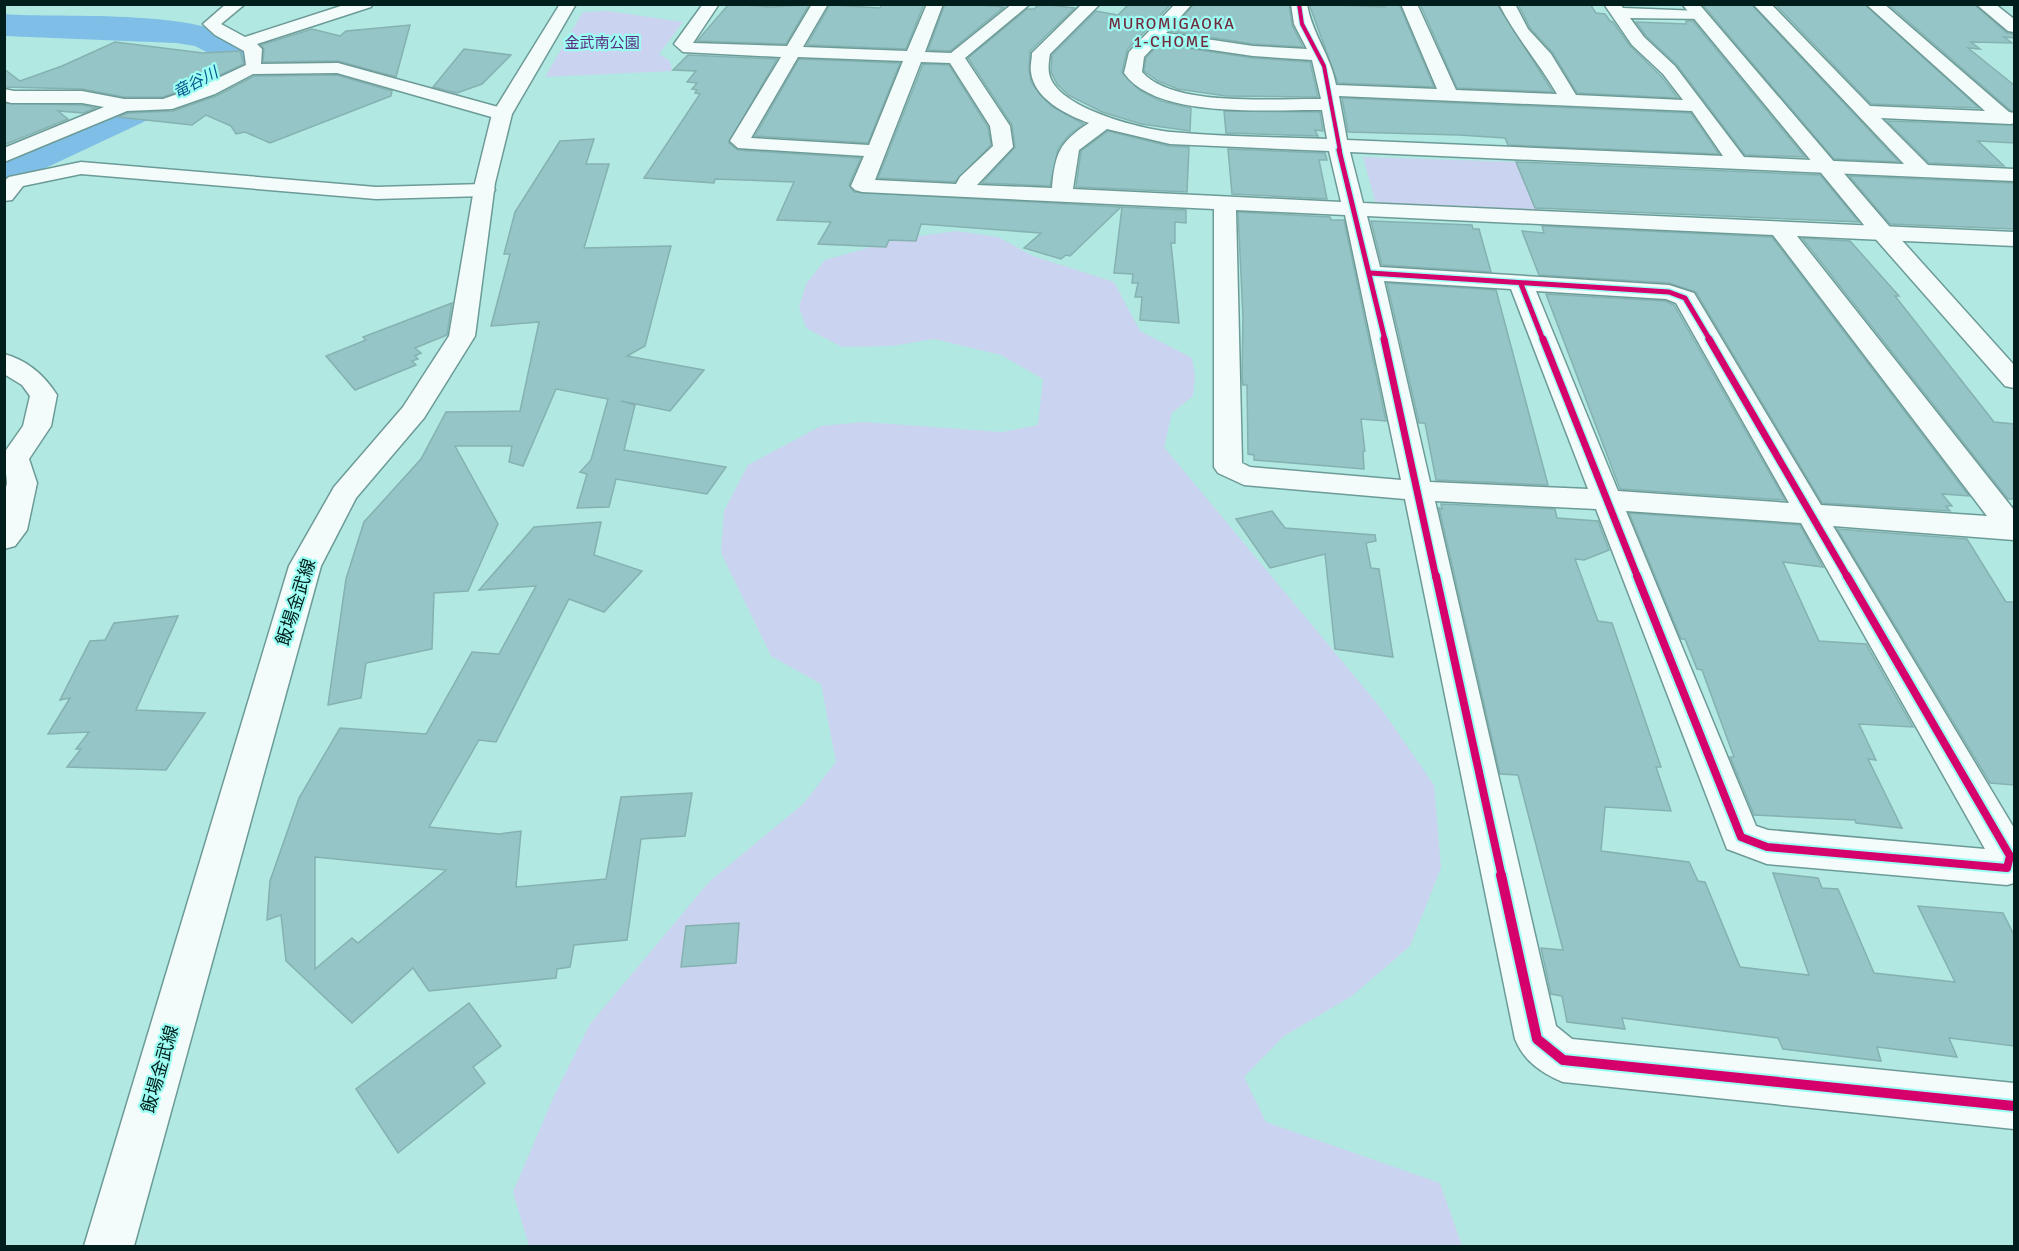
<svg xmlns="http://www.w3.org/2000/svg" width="2019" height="1251" font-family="Signika,'Noto Sans JP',sans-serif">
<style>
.green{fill:#cad3ef}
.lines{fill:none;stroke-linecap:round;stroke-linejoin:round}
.river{fill:#7fbee6;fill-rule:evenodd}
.building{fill:#95c5c6;stroke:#85b1b1;stroke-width:1.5;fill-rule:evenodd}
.street-casing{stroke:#6c9b97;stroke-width:3}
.secondary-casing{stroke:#6c9b97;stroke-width:3}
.street{fill:#f3fcfb;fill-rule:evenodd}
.secondary{fill:#f3fcfb;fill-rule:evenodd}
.cycleway-far4-casing{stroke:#9cfef3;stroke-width:6}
.cycleway-far3-casing{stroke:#9cfef3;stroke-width:8}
.cycleway-far2-casing{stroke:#9cfef3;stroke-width:10}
.cycleway-far1-casing{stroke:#9cfef3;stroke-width:12}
.cycleway-casing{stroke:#9cfef3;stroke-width:14}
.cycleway-far4{stroke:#d6006c;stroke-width:4}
.cycleway-far3{stroke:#d6006c;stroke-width:5}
.cycleway-far2{stroke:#d6006c;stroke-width:7}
.cycleway-far1{stroke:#d6006c;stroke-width:8}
.cycleway{stroke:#d6006c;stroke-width:10}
.labels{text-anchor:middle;stroke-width:4.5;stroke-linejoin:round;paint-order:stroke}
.far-park-label{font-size:15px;fill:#5a2a80;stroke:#9cfef3}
.far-neighbourhood-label{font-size:16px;letter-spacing:1.5px;fill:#712b3d;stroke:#9cfef3}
.far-water-label{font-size:16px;font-style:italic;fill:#07578e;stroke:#9cfef3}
.street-label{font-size:18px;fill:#001e1b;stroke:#9cfef3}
</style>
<rect width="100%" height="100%" fill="#b2e8e2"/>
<g class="green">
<polygon points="608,11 683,22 659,54 670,61 672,71 545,77 583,12"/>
<polygon points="1363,157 1516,162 1540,211 1376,205"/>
<polygon points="956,231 998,237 1033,256 1114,282 1140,331 1192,358 1195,375 1193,396 1172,413 1164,447 1380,707 1434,785 1441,868 1410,946 1352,996 1284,1036 1244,1077 1266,1122 1440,1183 1462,1246 529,1246 513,1192 554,1096 590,1024 709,882 803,804 836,762 821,684 771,656 721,553 724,511 748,465 821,426 863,422 1002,432 1038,425 1043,379 1001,355 934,339 892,346 842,347 806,328 799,307 806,284 825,260 899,239"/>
</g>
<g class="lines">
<path class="river" d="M4,14c55,5 216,-8 248,38l-19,28 -213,100 -16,4v-30l201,-90 7,-9 -17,-9 -19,-3 -172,-7z"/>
</g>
<g class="building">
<polygon points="729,4 770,7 809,5 786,44 697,41"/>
<polygon points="882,4 924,4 906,49 807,45 830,5 880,8"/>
<polygon points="945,4 968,4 1004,7 950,51 928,50"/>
<polygon points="1040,4 1075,8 1030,51 1029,70 1031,82 1051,106 1084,124 1069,135 1058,149 1050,186 982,183 1015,147 1012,125 968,58 1027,9 1034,9"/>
<polygon points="1129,4 1171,4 1127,50 1122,72 1139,90 1161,101 1191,108 1190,131 1141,124 1102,112 1068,95 1057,84 1051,72 1052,55 1096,11 1118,15"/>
<polygon points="1194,4 1289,4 1292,25 1303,47 1253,44 1170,31"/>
<polygon points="1309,4 1385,7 1385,4 1399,4 1434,87 1338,83"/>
<polygon points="1420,4 1497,4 1553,92 1457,88"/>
<polygon points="1518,4 1590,4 1596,13 1605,14 1610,21 1613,22 1630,46 1661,76 1678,98 1577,93 1553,53 1530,28"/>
<polygon points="1702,4 1751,4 1899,162 1834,159"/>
<polygon points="1775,4 1864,4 1979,108 1871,104"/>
<polygon points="1888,4 1974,4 2007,33 2014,34 2014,38 2004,37 2012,43 1971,42 1980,49 1968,48 2014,85 2014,111 2010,110"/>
<polygon points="1686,21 1693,21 1805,157 1745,155 1677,65 1646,36 1636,22 1686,24"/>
<polygon points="410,25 396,77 338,61 263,62 264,49 261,45 312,29 340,36 346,31"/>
<polygon points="115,42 203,53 240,51 244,64 200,84 163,97 124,97 82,89 4,87 4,69 20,81 62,66"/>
<polygon points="1159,44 1253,58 1310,62 1318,97 1226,96 1178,89 1158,81 1144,71 1146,58"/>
<polygon points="464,49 511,55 482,84 457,93 433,87"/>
<polygon points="688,55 777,59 729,143 738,150 861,158 849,185 854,192 1121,207 1070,256 1066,255 1061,259 1024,248 1041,233 921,224 916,241 889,240 886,247 818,244 831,222 777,220 794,182 715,179 714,183 644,178 700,94 695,93 697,90 692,89 697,83 687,82 696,71 673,70"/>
<polygon points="799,59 900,63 868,143 755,136"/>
<polygon points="923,64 949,65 988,127 991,145 955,182 878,178"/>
<polygon points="337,75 392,91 391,96 270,143 245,132 236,134 231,126 206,115 192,125 118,117 128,113 173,111 216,96 254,76"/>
<polygon points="1342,98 1691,113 1719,154 1508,145 1505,138 1459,135 1348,132"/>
<polygon points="4,103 82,105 96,108 83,113 58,111 68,119 4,145"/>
<polygon points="1224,111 1320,112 1323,131 1315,130 1318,136 1226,133"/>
<polygon points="1887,121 2014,125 2014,143 1978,141 2004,166 1929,163"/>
<polygon points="1108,131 1169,146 1189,147 1187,192 1076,187 1081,151"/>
<polygon points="594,139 586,164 609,164 584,248 671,246 645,346 627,356 704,370 670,411 621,401 635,405 624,450 726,467 707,494 616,479 609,507 577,508 587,474 580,472 591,460 608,399 556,389 523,466 509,462 512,446 455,446 498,524 468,591 434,593 432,649 366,663 361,698 328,705 346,579 364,522 421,459 446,412 520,411 539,322 491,326 510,254 504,254 515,212 560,141"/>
<polygon points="1228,149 1325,153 1327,160 1319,160 1327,199 1232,194"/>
<polygon points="1516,162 1820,175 1859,222 1535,208"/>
<polygon points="1849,176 2014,183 2014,229 1890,224"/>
<polygon points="1122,207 1186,210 1186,223 1175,222 1175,243 1171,243 1179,323 1140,320 1142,297 1135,297 1138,283 1132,283 1133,274 1114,273"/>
<polygon points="1238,212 1330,217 1331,220 1344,220 1386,421 1361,419 1365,451 1363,451 1364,469 1254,460 1254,455 1248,454 1247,385 1243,385 1242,378 1243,317"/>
<polygon points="1371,221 1472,225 1473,229 1479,229 1491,272 1382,265"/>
<polygon points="1542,226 1772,237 1969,496 1942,494 1952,506 1946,506 1950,511 1822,503 1696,292 1669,283 1539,275 1522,231 1544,233"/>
<polygon points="1802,238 1850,241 1899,296 1895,296 1994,422 2014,424 2014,499 2008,499"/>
<polygon points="1387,283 1496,290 1548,485 1436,480 1425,423 1419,423"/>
<polygon points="1546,294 1665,301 1674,305 1785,500 1620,489"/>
<polygon points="452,303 447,335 415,348 421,353 415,356 418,359 412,361 416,365 355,390 326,356 366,340 363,337"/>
<polygon points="1441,504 1555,509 1557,518 1598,521 1609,550 1584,560 1575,559 1598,621 1612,623 1661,767 1656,767 1671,811 1605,807 1601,851 1689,862 1698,881 1705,882 1740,967 1809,975 1773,873 1818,878 1822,888 1838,889 1874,973 1955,982 1918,906 2003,913 2014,935 2014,1046 1949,1038 1957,1057 1877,1047 1881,1061 1783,1049 1778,1038 1622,1018 1625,1029 1567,1022 1562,996 1551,994 1541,948 1563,950 1518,775 1500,774 1439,508 1442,509"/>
<polygon points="1272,511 1285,528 1375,535 1376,541 1366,543 1371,568 1379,569 1393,657 1335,649 1325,554 1270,568 1236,519"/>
<polygon points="1629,513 1800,525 1823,567 1783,562 1819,641 1866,644 1913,727 1859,724 1876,760 1868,759 1902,828 1856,823 1855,820 1754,815 1730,757 1734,757 1702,670 1697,669 1685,639 1681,639"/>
<path d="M601,522l-7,33 48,16 -38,41 -35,-13 -73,143 -17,-2 -50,87 70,7 22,-3 -5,56 90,-8 15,-82 71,-4 -7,43 -44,3 -14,101 -53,5 -4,22 -13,2 -1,9 -127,13 -16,-23 -61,55 -66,-62 -5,-46 -14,5 3,-39 29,-83 41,-70 86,6 46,-82 27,2 37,-68 -57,4 55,-63zM315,857l131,13 -88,73 -6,-5 -37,31z"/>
<polygon points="1837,529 1967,539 2006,602 2014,602 2014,785 1990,783"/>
<polygon points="178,616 136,710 205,713 166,770 67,767 81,749 76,749 89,732 48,734 70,698 60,700 90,641 105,640 114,623"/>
<polygon points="739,923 736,963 681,967 686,926"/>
<polygon points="469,1003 501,1046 473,1067 485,1083 398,1153 356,1089"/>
</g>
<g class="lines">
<g class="street-casing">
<g id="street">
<polygon points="226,4 245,4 221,24 245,37 347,4 373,4 371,7 257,44 262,49 261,64 338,63 509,110 512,114 502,120 337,73 253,74 215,94 172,109 127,111 4,162 4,148 104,107 82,103 11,103 4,101 4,89 14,91 82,91 124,99 163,99 201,86 246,65 244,51 215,35 203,24"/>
<path d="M703,4h16l-26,39 94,3 25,-42h16l-25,43 104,4 20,-47h16l-18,48 26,1 61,-49h18l-65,54 45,68 3,21 -36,38 75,3c3,-34 7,-46 37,-65 -22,-8 -55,-24 -58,-51 -1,-6 1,-13 1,-19l50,-49h18l-50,50c-1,6 -2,13 -1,19 6,35 92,56 122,59 52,5 104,5 156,7l-5,-29c-52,-1 -165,10 -198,-37l5,-21 46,-48h17l-26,29 87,13 54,3 -13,-25 -3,-20h16c5,30 24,52 29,81l101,4 -36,-85h16l39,86 101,4c-18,-31 -41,-57 -58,-90h16l13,25 23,25 25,41 107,5 -20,-26 -31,-29 -28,-41h16l3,4 77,3 6,2 2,3 -2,3 -76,-1 14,19 31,29 69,91 160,7 -151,-160h18l99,102 115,5 -119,-107h18l125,108 5,1v10l-3,1 -130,-6 47,47 86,4v12l-664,-29 13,51 651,29v14l-217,-10 217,274v30l-181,-14 181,302v55l-7,2 -240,-21 -40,-15 -131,-340 -161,-8 121,525 16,13 442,44v46l-451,-47c-22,-9 -39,-21 -48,-43l-110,-540 -161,-14 -26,-12 -4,-6v-258l-352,-17 -7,-2 -4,-4 13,-30 -126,-8 -8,-7 51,-84 -98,-5 -9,-8zM1158,42l95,14 59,4 9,39c-46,-1 -147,9 -179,-27l2,-15zM798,57l105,4 -34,84 -118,-7zM921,62l29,1 40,63 3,20 -33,31 -4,7 -81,-4zM1339,96l353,15 31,45 -376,-16zM1107,129l63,15 159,7 12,51 -268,-13 6,-39zM1236,210l109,5 56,265 -151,-13 -8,-4zM1367,216l406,19 214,281 -166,-11 -127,-212 -25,-8 -289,-18zM1384,281l127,8 77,200 -158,-7zM1536,291l130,8 10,4 113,200 -171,-12zM1626,511l175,12 184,326 -217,-19 -12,-4z"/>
<polygon points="1976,4 1995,4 2014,19 2014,32 2008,31"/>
<polygon points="81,162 376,187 484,184 491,186 495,190 491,194 484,196 376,199 81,174 23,186 12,200 4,201 4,181 9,177"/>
<path d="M4,354c23,6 41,22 53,41l-6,31 -22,33 8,24 -10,47 -12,16 -11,3v-53l3,-13 -3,-30 19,-27 7,-30 -8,-11 -18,-11z"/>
</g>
</g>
<g class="secondary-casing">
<g id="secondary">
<polygon points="560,4 576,4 512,114 495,183 475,336 424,418 356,498 321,566 134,1246 84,1246 289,566 334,487 403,407 449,336 475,183 492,114"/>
<polygon points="1682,4 1699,4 1889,226 2014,365 2014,388 2005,386 1873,236"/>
</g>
</g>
<use href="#street" class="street"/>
<use href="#secondary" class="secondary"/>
<g class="cycleway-far4-casing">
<polyline id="cycleway-far4" points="1299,4 1302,24 1324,66 1340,151"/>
</g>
<g class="cycleway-far3-casing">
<g id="cycleway-far3">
<polyline points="1339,150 1385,340"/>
<polyline points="1370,273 1669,292 1685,298 1710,340"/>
<polyline points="1521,284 1543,340"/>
</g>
</g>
<g class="cycleway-far2-casing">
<g id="cycleway-far2">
<polyline points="1384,339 1436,578"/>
<polyline points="1543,339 1638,578"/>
<polyline points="1709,339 1848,578"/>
</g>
</g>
<g class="cycleway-far1-casing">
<g id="cycleway-far1">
<polyline points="1436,576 1502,877"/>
<polyline points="1637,576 1741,837 1767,847 2007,868 2010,856 1847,576"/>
</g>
</g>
<g class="cycleway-casing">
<polyline id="cycleway" points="1501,875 1537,1039 1563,1060 2014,1106"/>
</g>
<use href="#cycleway-far4" class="cycleway-far4"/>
<use href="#cycleway-far3" class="cycleway-far3"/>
<use href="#cycleway-far2" class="cycleway-far2"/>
<use href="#cycleway-far1" class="cycleway-far1"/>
<use href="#cycleway" class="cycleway"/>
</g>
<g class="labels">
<g class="far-park-label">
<text x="602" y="48">金武南公園</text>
</g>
<g class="far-neighbourhood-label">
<text x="1172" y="29">MUROMIGAOKA<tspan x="1172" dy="18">1-CHOME</tspan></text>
</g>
<g class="far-water-label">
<text transform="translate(195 82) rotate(-28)" y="6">竜谷川</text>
</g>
<g class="street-label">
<text transform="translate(296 602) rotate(-72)" y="6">飯場金武線</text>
<text transform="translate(160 1069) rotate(-74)" y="6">飯場金武線</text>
</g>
</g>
<rect width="2019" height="1251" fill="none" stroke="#001e1b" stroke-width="12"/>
</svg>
